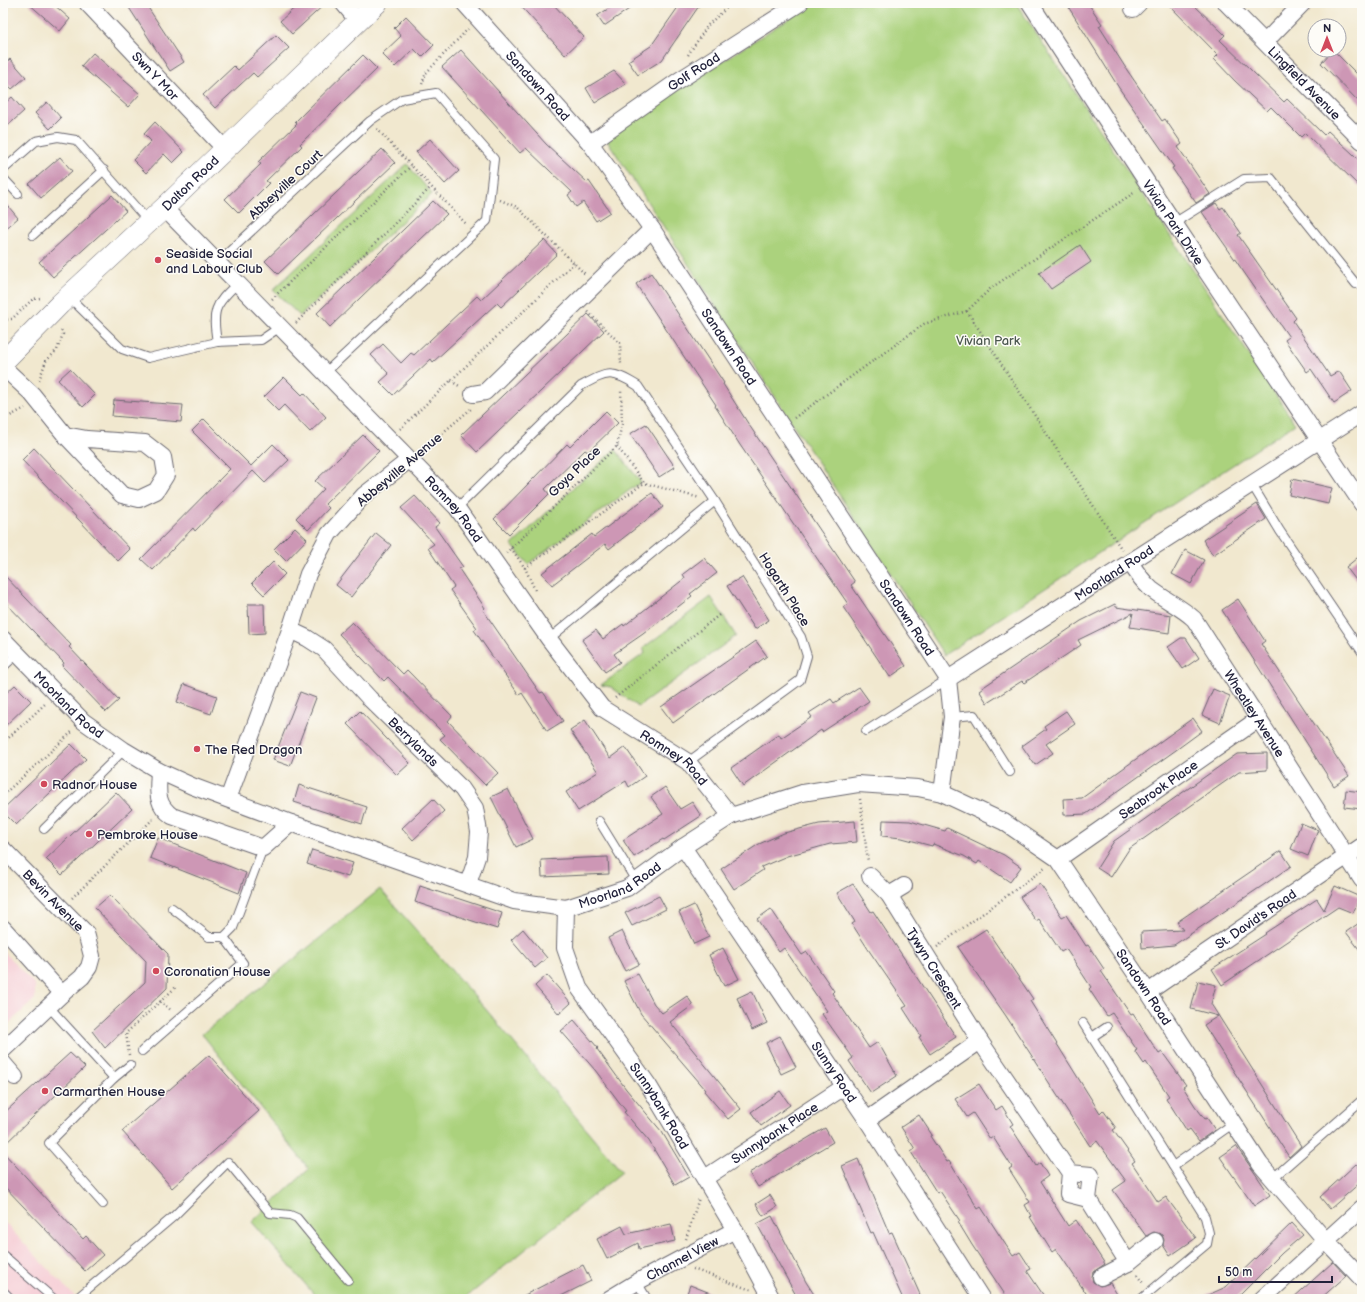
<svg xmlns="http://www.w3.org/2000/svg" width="1365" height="1302" font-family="'Balsamiq Sans',sans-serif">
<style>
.built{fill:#f6cfd7}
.green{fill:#abd27d;stroke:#667a5c}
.building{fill:#cd97b5}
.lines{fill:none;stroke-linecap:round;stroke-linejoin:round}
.service-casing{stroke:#6a676f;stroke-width:10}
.minor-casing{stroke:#6a676f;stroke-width:18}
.tertiary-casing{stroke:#6a676f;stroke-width:22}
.path{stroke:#6a676f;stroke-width:2.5;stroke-dasharray:1 3;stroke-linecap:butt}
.service{stroke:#fff;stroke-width:8}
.minor{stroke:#fff;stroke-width:16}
.tertiary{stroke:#fff;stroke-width:21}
.poi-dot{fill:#d1495b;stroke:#fdfcf7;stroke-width:1.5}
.labels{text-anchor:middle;stroke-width:3;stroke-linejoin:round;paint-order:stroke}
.street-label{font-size:13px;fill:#22223b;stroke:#fdfcf7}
.poi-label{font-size:13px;fill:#22223b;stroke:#fdfcf7;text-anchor:start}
.park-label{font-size:13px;fill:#4b574f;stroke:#fdfcf7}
</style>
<rect width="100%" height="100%" fill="#fdfcf7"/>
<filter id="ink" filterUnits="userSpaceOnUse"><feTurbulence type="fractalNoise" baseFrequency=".025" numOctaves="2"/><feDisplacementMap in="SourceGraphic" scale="8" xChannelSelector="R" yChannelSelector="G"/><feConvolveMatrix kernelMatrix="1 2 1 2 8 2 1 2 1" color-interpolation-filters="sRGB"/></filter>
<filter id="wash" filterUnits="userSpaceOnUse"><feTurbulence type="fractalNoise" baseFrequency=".012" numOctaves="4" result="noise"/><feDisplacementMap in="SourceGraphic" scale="16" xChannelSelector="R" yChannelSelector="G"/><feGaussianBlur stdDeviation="0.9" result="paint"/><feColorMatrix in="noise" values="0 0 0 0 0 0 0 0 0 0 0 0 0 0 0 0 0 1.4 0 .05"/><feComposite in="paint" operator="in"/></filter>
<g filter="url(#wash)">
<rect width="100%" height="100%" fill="#f1e8cf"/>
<g class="built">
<polygon points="3,951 35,985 35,999 3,1029"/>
<polygon points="3,1221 77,1299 3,1299"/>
</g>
<g class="green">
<polygon points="813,3 1016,3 1295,424 944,655 605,137"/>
<polygon points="407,164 432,194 300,316 273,290"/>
<polygon points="615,449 641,482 528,564 512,545"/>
<polygon points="711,597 736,636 638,707 611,687 601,685 645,653 643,648"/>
<polygon points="380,889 489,1013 622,1172 464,1299 318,1299 252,1222 309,1169 202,1034"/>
</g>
<g id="blocks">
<g class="building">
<polygon points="28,3 52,3 70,19 60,31"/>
<polygon points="126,3 145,3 184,62 170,71"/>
<polygon points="300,3 326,3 292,34 280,21"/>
<polygon points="518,3 552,3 584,37 565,55"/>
<polygon points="608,3 638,3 604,26 597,16 611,7"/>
<polygon points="681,3 701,3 662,60 638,75 628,61 651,46"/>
<polygon points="1076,3 1088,3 1102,24 1099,26 1127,70 1162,121 1165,119 1182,144 1178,147 1210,194 1196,203 1172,168 1174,167 1119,88 1069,8"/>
<polygon points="1167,3 1192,3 1225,35 1220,40 1284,102 1287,99 1324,135 1328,131 1353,154 1362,163 1362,189 1305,133 1301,137 1271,107 1267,111 1235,81 1214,59 1218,55"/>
<polygon points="406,16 434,45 422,57 414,49 395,67 382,54 401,36 394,28"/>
<polygon points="276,35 289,48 257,77 253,73 215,108 203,95 234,66 238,70"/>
<polygon points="461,50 546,144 587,182 589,181 610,212 596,221 583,202 576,207 568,195 572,192 526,148 520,153 442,67"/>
<polygon points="1333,50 1362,79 1362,105 1321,63"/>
<polygon points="93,53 140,94 128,107 81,66"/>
<polygon points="363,55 377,69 300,144 302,146 266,181 269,183 239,213 225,199 261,164 258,162 297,124 295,122"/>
<polygon points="10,59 26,77 12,89 3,80 3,65"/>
<polygon points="614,71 626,84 595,103 586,88"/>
<polygon points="12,97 24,111 3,130 3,105"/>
<polygon points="47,102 61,118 50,129 35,113"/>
<polygon points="155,122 184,152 173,163 164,154 146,173 133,160 151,141 144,134"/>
<polygon points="430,139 459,171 445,184 416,152"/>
<polygon points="382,149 395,163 278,274 265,261"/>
<polygon points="60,157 72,171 41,198 29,184"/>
<polygon points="112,195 126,211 53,277 39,262"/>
<polygon points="3,200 18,218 3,231"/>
<polygon points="433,201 447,214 330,327 317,313"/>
<polygon points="1216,203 1220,209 1223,207 1241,233 1238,235 1296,318 1293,321 1330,376 1339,371 1352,391 1334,403 1311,369 1307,372 1285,340 1289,337 1202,212"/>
<polygon points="544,240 557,254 501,307 497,303 433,362 431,359 393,395 380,382 389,374 371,355 383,344 401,363 411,353 414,355 477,296 481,300"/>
<polygon points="1080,245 1091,262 1051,289 1039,273"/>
<polygon points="651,273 724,383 723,384 749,425 855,582 851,585 906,666 890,677 843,607 848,604 740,445 715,406 716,405 636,284"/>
<polygon points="588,314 604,331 477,452 461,435"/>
<polygon points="70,369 95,395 83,407 58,380"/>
<polygon points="284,377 302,395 304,393 326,417 310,432 284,405 278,411 264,397"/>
<polygon points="114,400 183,405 181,422 112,416"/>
<polygon points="606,411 618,423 588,452 585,450 545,489 549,494 509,534 494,519 567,444 570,447"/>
<polygon points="204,419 251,466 273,444 289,460 265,483 253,471 195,531 193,528 153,570 141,559 230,469 192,431"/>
<polygon points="646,424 675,467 659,477 630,434"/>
<polygon points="363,435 379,451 325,504 329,508 308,530 296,518 324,489 315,481"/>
<polygon points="34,448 130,549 118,561 22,460"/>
<polygon points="1292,479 1332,488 1328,504 1289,495"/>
<polygon points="652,493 663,507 609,549 605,544 552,585 542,573 592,534 594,537"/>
<polygon points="415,496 440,523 435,527 463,567 459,569 485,608 483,610 540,693 543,692 563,721 547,731 522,693 519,695 474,630 477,628 450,590 454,587 428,548 434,544 401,508"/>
<polygon points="1257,504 1266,519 1213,555 1203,540"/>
<polygon points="295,528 307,539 286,561 274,549"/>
<polygon points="376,533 391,545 351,597 336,585"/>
<polygon points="1185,550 1204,560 1191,584 1172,574"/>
<polygon points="1362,554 1362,588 1346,567"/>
<polygon points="704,558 717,573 690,594 692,596 643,634 614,654 620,662 605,672 582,640 596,630 603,639 623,624 624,626 685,578 683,574"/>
<polygon points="273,562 285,574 264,595 252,583"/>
<polygon points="3,574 71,645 69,647 119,700 106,712 62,666 64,663 3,600"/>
<polygon points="742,577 769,620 755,629 727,586"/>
<polygon points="1238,599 1265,641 1261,644 1349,776 1334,786 1222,610"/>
<polygon points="248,604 264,604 265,633 249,634"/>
<polygon points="1115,604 1116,607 1171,615 1169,633 1130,627 1133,613 1078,640 1081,645 1024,683 1022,681 987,703 979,690 1081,621"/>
<polygon points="352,622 403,674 407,670 452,716 448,721 498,773 485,785 440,739 445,735 388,677 384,681 339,634"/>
<polygon points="1181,638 1186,638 1199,658 1183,669 1168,647"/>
<polygon points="756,641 767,656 673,723 661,707"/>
<polygon points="184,684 217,696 211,714 177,702"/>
<polygon points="15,685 31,701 3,728 3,696"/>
<polygon points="859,687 869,701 822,732 821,730 743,786 731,768 779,734 781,738 812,717 809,713 831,699 834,703"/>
<polygon points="1213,689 1230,696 1220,723 1202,715"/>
<polygon points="300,692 316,698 290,766 273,760"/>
<polygon points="360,711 410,763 397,775 347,724"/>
<polygon points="1066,711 1075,724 1046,744 1053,753 1035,765 1022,746 1046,729 1044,726"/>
<polygon points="1193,718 1202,731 1176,750 1086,814 1064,815 1063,799 1082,798"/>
<polygon points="585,720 610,758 625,747 645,776 629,787 626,781 578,811 566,792 598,772 570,730"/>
<polygon points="71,744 86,759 16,825 3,812 3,809"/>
<polygon points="1267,753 1267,770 1239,772 1129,849 1111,877 1097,868 1114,841 1237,754"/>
<polygon points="299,785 367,807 362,824 294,802"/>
<polygon points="665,787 680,809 692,802 701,816 664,840 663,839 634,857 623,840 663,814 651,797"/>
<polygon points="508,789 533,839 516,847 491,797"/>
<polygon points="1346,790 1362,792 1362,809 1344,807"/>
<polygon points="116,792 132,809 62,875 46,859"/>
<polygon points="433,799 444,811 413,840 402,828"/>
<polygon points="883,820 910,821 945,831 947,828 1004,855 1021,867 1010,882 979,861 977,864 964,856 933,844 932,846 902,838 882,836"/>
<polygon points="855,821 857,842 830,844 787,856 761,867 763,870 734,889 721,869 759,844 784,833 819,824"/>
<polygon points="1301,823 1318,830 1308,856 1291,849"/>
<polygon points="158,838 246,873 239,893 150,858"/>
<polygon points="312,850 353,863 348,877 307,864"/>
<polygon points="1281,851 1291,866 1265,884 1174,945 1142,948 1141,932 1183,930 1177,922"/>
<polygon points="608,857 609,874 542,877 541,860"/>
<polygon points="853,884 871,912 873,911 956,1037 930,1054 919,1037 921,1036 903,1008 907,1006 870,952 852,924 855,922 837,893"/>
<polygon points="1040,884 1062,917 1066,915 1086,946 1088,945 1104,969 1101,971 1131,1015 1133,1014 1159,1054 1162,1052 1186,1085 1183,1087 1195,1106 1205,1119 1207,1118 1215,1130 1199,1141 1190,1129 1187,1131 1166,1098 1169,1096 1146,1062 1144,1064 1135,1051 1137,1050 1112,1013 1107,1016 1089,989 1091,987 1066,949 1061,952 1039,919 1036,921 1020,897"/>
<polygon points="420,886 502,913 497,929 415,902"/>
<polygon points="1335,886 1360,897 1353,913 1338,907 1222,985 1212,969 1266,934 1265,933 1317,899 1324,910"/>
<polygon points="110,895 168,954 167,988 105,1048 92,1031 145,982 146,961 95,908"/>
<polygon points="659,896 666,909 632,926 625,913"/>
<polygon points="694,905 709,937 694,944 679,912"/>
<polygon points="771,909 802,955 807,952 834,991 832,993 869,1048 878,1042 897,1076 871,1093 849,1061 853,1058 822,1014 827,1011 784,948 779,952 757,919"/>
<polygon points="1362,921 1362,953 1346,932"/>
<polygon points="523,929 547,958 535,968 511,940"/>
<polygon points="986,929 1033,999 1030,1001 1100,1113 1103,1110 1116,1128 1113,1130 1135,1161 1132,1163 1158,1202 1166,1197 1196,1238 1170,1256 1163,1245 1164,1240 1162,1235 1154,1232 1146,1236 1113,1190 1126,1181 1097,1141 1090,1146 1006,1016 958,947"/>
<polygon points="622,931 639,964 625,971 608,938"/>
<polygon points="723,948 739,979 724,986 709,955"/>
<polygon points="638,974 654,1004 662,1013 687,996 693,1005 670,1022 741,1109 728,1119 704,1091 706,1090 641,1014 624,981"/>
<polygon points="547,975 571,1003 559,1014 535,986"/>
<polygon points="1198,981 1216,985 1211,1004 1301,1146 1289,1157 1204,1025 1218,1016 1191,1009"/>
<polygon points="752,991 767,1023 752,1030 737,998"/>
<polygon points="574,1020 598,1048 597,1049 626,1089 662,1132 689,1177 675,1185 649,1141 624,1112 626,1111 595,1070 561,1031"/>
<polygon points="780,1036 796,1067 781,1074 766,1043"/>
<polygon points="70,1053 85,1067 3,1146 3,1114"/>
<polygon points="209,1055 259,1111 172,1188 122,1131"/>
<polygon points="979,1084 996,1110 1002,1106 1013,1124 1010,1126 1036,1166 1040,1163 1048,1176 1040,1182 1068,1226 1076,1220 1105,1264 1093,1272 1092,1277 1093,1282 1100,1286 1110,1283 1120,1299 1090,1299 1056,1249 1052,1252 1030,1217 1031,1216 1025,1205 1030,1202 1009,1169 1012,1167 993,1137 990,1139 973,1113 967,1117 955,1099"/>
<polygon points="780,1091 790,1105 761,1126 751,1112"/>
<polygon points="919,1115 932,1135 930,1136 947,1162 949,1161 978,1209 981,1207 1013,1256 1020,1252 1031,1269 1027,1271 1046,1299 1008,1299 972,1245 958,1222 960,1221 940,1191 937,1193 911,1152 915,1149 901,1127"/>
<polygon points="825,1128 833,1142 758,1187 749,1173"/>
<polygon points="1236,1146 1270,1195 1254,1206 1220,1157"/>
<polygon points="3,1152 83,1239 86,1236 103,1255 85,1271 3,1185"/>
<polygon points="858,1159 889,1233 892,1232 922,1299 903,1299 873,1232 871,1233 842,1166"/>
<polygon points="1356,1164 1362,1170 1362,1181 1330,1209 1320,1197"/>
<polygon points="770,1195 777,1207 763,1216 756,1204"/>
<polygon points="772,1216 806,1282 817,1299 798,1299 757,1224"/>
<polygon points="1292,1223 1303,1235 1282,1253 1236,1299 1199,1299 1226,1287"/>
<polygon points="671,1224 675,1241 639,1249 638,1243 607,1259 597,1239 622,1226 626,1234"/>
<polygon points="1333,1262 1346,1276 1320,1299 1292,1299"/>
<polygon points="583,1265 591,1281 555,1299 517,1299"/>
<polygon points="690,1285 723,1298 723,1299 685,1299"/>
</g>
</g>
</g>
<g filter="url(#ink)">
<use href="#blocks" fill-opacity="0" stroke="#6a676f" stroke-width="1"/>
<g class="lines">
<g class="service-casing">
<g id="service">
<polyline points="3,170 36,141 58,137 76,140 148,221"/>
<polyline points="3,178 18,194"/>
<polyline points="1174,223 1244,179 1271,178 1356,284"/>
<polyline points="33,235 104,170"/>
<polyline points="217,263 370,121 402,99 436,93 494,159 487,221 326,372"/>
<polyline points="69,297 122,349 148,358 217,342 261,340 280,327"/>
<path d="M217,342c-5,-31 -3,-37 20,-58"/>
<polyline points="1251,483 1280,531 1362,652"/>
<path d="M457,508l124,-122c26,-14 30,-17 57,0l77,115 86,136 6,19 -7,24 -112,82"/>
<polyline points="549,639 715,501"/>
<polyline points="3,667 17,654"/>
<polyline points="952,717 974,715 1010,772"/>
<polyline points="866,731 948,679"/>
<polyline points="599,821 636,881"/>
<polyline points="44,829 124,750"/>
<polyline points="172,908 209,937 224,937 233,928 263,848"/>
<polyline points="49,1007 114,1078 49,1143 103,1204"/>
<polyline points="1083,1023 1205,1217 1209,1233 1207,1244 1141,1299"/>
<polyline points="1092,1037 1107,1027"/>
<polyline points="142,1051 243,963 224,937"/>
<polyline points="114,1078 130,1065"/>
<polyline points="1173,1166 1234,1123"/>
<polyline points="1272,1179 1362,1100"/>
<polyline points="3,1255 54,1299"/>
<polyline points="637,1282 647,1299"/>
<polyline points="3,1291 11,1299"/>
<polyline points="76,1299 173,1217 228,1162 270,1213 290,1215 297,1218 348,1280"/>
</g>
</g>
<g class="minor-casing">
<g id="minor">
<path id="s1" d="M87,3l137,145"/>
<polyline points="343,3 358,21"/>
<path id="s2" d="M464,3l126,140 62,86 296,450 4,38 -10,76"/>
<path id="s3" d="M1030,3l118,181 214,320"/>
<path id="s4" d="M1226,3l136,138"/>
<polyline points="1133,9 1139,3"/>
<polyline points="1265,42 1303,3"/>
<path id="s5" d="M590,143l88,-62 122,-78"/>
<path id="s6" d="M164,208l293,300 92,131 53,69 86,54 43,54"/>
<polyline points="3,367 32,394 65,435 122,495 139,499 156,491 166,475 163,457 145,443 87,439 65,435"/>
<polyline points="473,394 485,392 652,229"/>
<path id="s7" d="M1130,562c6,10 12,19 21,27 14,11 30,18 43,30l168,261"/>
<path id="s8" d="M290,630l17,8 17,11 46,50 92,90 13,19 4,24 -2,25 -9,27"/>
<path id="s9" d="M3,639l80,82 41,29 35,21 33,15 99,37 223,78 52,7 61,-20 56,-41 48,-31 71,-23 56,-9 60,4 24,5 62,29 54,37 90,133 112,172 66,77 36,38"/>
<path id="s10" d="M948,679l414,-266"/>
<path d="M159,771c-1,19 -4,33 13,45l91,32 28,-25"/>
<polyline points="228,799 290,630 308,574 329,534 364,495 409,460"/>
<path id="s11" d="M683,847l184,273 115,179"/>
<path id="s12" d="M3,849l83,84 6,23 -3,11 -7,10 -20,17 -59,-66"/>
<path id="s13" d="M1058,859l199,-139"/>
<path id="s14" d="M870,876l19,19 91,146 90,132 -2,21 20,5"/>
<polyline points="889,895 904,886"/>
<path id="s15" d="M566,908l-1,40 14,40 70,98 86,144 37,69"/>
<path id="s16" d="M1148,992l214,-146"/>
<polyline points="3,1050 62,994"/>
<polyline points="3,1063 15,1077"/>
<polyline points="867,1120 980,1041"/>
<polyline points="1070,1173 1091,1175 1088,1199"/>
<path id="s17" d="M705,1178l139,-91"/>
<polyline points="1088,1199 1128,1263"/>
<polyline points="1101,1277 1128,1263 1155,1241"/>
<path id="s18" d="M609,1299l28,-17 98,-52"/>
<polyline points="1262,1299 1362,1208"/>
</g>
</g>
<g class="tertiary-casing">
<g id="tertiary">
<path id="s19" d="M3,362l57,-58 104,-96 213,-205"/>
</g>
</g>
<g class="path">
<polyline points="688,55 708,25 732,3"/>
<polyline points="422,84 426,73 468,29"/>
<polyline points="377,129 467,225"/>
<polyline points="500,200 517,207 585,274"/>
<polyline points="272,299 411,166"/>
<polyline points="588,312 620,343 621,366"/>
<polyline points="3,320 12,319 33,299 40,298"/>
<polyline points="296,323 431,187"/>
<polyline points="39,380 46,361 57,350 63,334 60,328"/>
<polyline points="451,381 461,387"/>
<polyline points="3,414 10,416 25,408"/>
<polyline points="794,418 924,324 967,311"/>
<polyline points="400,429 574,263"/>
<polyline points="617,446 644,483 700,498"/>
<polyline points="421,451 472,408"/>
<polyline points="511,548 525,568"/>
<polyline points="1122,550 967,311 991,288 1135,192"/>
<polyline points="506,553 617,446 622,424 621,389"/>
<polyline points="535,590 525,568 644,483"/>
<polyline points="615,698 719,615"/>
<polyline points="3,743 45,704"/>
<polyline points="3,795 72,732"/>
<polyline points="860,799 868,862"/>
<polyline points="72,898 154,818"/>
<polyline points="937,947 1045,868"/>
<polyline points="160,1001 172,1011"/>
<polyline points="129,1055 126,1033 176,987"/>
<polyline points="686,1239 699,1198"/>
<polyline points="693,1269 751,1290"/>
<polyline points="1137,1275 1143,1283"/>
</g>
<use href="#service" class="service"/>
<use href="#minor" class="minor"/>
<use href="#tertiary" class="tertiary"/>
</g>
</g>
<g class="poi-dot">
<circle cx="158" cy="260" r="4"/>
<circle cx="197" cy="749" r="4"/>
<circle cx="44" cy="784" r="4"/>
<circle cx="89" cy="834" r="4"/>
<circle cx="156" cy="971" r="4"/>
<circle cx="45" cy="1091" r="4"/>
</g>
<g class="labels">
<g class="street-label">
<text dy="5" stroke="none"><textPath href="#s5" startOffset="126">Golf Road</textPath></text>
<text dy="5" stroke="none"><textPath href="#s1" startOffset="100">Swn Y Mor</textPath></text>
<text dy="5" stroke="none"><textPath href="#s4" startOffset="112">Lingfield Avenue</textPath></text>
<text dy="5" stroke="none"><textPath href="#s2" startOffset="111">Sandown Road</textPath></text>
<text dy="5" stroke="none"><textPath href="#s19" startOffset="259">Dalton Road</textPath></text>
<text transform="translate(285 184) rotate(-43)" y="5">Abbeyville Court</text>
<text dy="5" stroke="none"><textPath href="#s3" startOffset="262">Vivian Park Drive</textPath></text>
<text dy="5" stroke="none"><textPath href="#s2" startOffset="435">Sandown Road</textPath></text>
<text transform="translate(399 469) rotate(-40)" y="5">Abbeyville Avenue</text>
<text transform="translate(574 471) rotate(-44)" y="5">Goya Place</text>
<text dy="5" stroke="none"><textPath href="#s6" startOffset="418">Romney Road</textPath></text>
<text dy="5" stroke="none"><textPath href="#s10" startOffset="197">Moorland Road</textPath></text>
<text transform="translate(785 589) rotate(58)" y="5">Hogarth Place</text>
<text dy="5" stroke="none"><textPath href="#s2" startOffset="759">Sandown Road</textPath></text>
<text dy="5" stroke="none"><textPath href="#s9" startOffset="93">Moorland Road</textPath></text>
<text dy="5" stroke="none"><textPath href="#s7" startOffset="199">Wheatley Avenue</textPath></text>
<text dy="5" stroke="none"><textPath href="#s8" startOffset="168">Berrylands</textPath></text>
<text dy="5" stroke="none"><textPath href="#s6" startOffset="754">Romney Road</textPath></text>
<text dy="5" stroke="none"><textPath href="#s13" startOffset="122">Seabrook Place</textPath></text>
<text dy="5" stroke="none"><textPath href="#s9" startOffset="695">Moorland Road</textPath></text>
<text dy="5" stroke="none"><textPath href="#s12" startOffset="72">Bevin Avenue</textPath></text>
<text dy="5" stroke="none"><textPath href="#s16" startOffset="130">St. David's Road</textPath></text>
<text dy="5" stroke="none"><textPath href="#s14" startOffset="113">Tywyn Crescent</textPath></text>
<text dy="5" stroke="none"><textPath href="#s9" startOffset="1331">Sandown Road</textPath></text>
<text dy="5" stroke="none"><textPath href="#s11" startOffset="271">Sunny Road</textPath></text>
<text dy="5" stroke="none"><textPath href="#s15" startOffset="225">Sunnybank Road</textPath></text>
<text dy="5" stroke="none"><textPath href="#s17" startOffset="83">Sunnybank Place</textPath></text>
<text dy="5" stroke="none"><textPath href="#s18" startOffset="84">Channel View</textPath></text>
</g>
<g class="poi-label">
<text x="166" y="258">Seaside Social<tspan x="166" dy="15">and Labour Club</tspan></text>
<text x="205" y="754">The Red Dragon</text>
<text x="52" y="789">Radnor House</text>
<text x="97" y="839">Pembroke House</text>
<text x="164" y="976">Coronation House</text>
<text x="53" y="1096">Carmarthen House</text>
</g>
<g class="park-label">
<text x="988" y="345">Vivian Park</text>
</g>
</g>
<rect width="1365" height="1302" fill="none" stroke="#fdfcf7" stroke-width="16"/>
<g transform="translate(1327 38)"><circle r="19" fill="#fdfcf7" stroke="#a5a5ac"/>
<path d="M0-3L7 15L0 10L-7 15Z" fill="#d1495b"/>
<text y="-6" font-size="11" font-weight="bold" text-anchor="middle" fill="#22223b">N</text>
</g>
<path d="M1219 1276v6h113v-6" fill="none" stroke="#22223b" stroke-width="2"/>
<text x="1225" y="1276" font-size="12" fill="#22223b" stroke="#fdfcf7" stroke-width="3" paint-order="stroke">50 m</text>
</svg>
